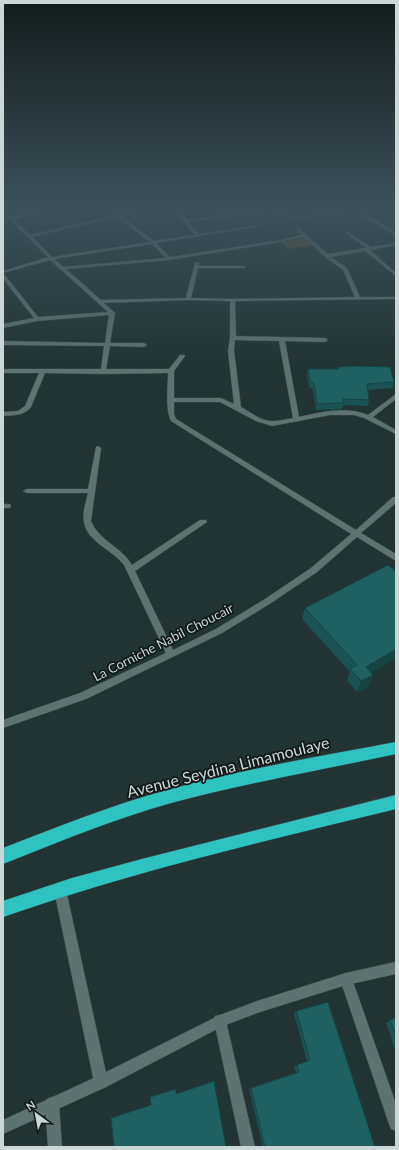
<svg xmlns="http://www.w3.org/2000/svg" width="399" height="1150" font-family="Lato,sans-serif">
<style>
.green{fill:#664f33}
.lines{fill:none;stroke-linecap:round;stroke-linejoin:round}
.minor-casing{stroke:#3f4f4f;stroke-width:1}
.tertiary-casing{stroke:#3f4f4f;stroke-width:1}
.trunk-casing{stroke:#3f4f4f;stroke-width:1}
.minor{fill:#5e7271;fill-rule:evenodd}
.tertiary{fill:#5e7271;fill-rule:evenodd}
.trunk{fill:#2ec3c1;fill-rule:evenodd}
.wall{fill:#1a5353}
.shaded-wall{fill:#154443}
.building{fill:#1e6160;stroke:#154443}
.labels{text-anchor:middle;stroke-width:3.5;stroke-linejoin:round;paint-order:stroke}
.street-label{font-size:13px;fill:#cbd6d6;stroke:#111918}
.near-street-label{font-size:16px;fill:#cbd6d6;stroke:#111918}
</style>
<rect width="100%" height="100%" fill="#213332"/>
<polygon class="green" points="306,238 314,245 288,249 281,241"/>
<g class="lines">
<g class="minor-casing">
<g id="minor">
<path d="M3,209l9,8 34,-8h9l-41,10 16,16 112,-26h9l-30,7 33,25 41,-6 -22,-26h4l10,11 76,-11c6,0 8,2 13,3 4,1 22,-3 29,-3l-29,6 -9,-4 -79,11 11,12 60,-9 2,1 -105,17 14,14 105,-16 27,-6 -6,-6 2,-1 30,26 38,-6 -19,-14 -1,-1 2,-1 23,15 25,-4v2l-26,5 26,23v3l-31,-25 -34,6 16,11 13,29h36v2l-161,2 1,35 89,2 3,2 -3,2 -40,-1 14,76c23,-5 46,-11 69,-2l28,-21v5l-23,18 23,13v4l-32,-16 -10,-3h-24l-58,11 -16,-5 -36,-19h-46v12l2,5 180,111 37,-33h3v6l-35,30 35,21v7l-39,-24 -40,35 -46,31 -49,30 -136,66 -83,29v-8l77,-27 86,-40 -42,-88c-11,-15 -37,-23 -40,-43 -2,-9 2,-20 4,-29h-61l-4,-2 4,-2h61l8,-42 2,-1 3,2 -10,73c8,20 31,26 41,44l68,-45h6l1,2 -72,49 38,79 43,-21 49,-30 46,-31 40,-34 -180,-113c-6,-12 -3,-34 -3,-48l-65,1 -58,-1 -14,34c-7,9 -17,8 -28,9v-4l15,-1 7,-5 14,-33h-36v-4h98l3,-23 -101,-1v-4l102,2 4,-28 -72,6 -34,7v-4l31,-6 -31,-39v-4h2l33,42 70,-5 -58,-52 -47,13v-2l45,-14 -38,-37 -7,1v-2l5,-1 -5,-6zM117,217l33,25 -98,15 -20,-20zM304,237l21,20 18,13 12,27 -123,2 -41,-1 7,-30h46l2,-1 -2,-1h-45v-3l-2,-1 -2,1 -9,35 -85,2 -35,-31 103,-9 106,-17zM152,244l14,14 -103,9 -8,-8zM188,300l42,1v37l-2,13 6,53 -13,-6h-47v-27l11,-15 -1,-1h-4l-11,14h-63l4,-23 34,1 3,-2 -3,-2h-34l5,-30 -11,-10zM235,340l44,1 14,77c-27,6 -29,3 -52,-11l-7,-56z"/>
<polygon points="344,209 359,209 396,233 396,236 354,210 291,220 289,219"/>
<polygon points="389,209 396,209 396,211 390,210"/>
<polygon points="3,504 10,504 11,506 10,508 3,508"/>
<polygon points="60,884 64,886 66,890 108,1082 106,1087 101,1089 96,1087 94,1082 54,890 56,886"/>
<polygon points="346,973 350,975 352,979 396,1104 396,1131 391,1129 389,1124 340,979 342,975"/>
<polygon points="220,1015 225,1016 226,1021 255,1147 241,1147 214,1021 215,1016"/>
<polygon points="52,1097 57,1099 59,1104 62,1147 48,1147 45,1104 47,1099"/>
</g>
</g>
<g class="tertiary-casing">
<polygon id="tertiary" points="396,962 396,974 346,985 257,1013 223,1026 106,1087 3,1134 3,1120 96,1077 220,1015 257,1001 346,973"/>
</g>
<g class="trunk-casing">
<g id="trunk">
<path d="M396,742v12c-75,16 -151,29 -225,49 -57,16 -113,39 -168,61v-16c55,-21 111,-44 168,-59 74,-20 150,-33 225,-47z"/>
<path d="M396,795v14c-132,32 -265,63 -393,108v-16l69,-23 70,-19z"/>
</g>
</g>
<use href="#minor" class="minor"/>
<use href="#tertiary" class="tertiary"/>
<use href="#trunk" class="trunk"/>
</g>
<g class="wall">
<polygon points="338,367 394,382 392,388 368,390 369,400 368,406 343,405 342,409 316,410 313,389 309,387 307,374 308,369 338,369"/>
<polygon points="305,608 371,673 369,686 357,692 347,680 350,672 302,619"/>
<polygon points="296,1011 375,1147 263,1147 249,1089 296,1073 294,1066 307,1061 294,1014"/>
<polygon points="396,1018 396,1052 386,1023"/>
</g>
<g class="shaded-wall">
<polygon points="12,209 30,209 13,211"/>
<polygon points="396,649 396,658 362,678 366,667"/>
<polygon points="373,675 369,686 357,692 361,681"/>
</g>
<g class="building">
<polygon points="353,366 390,367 394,382 367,384 369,400 343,399 343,403 317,404 314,383 310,381 308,369 339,369 338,367"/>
<polygon points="388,565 396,572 396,649 366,667 373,675 361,681 350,669 357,665 305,608"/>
<polygon points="328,1002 375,1147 265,1147 251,1088 299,1072 297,1065 310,1060 296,1011"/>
<polygon points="396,1018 396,1036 390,1020"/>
<polygon points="214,1081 226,1147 114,1147 111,1118 151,1105 150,1097 176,1089 176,1094"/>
</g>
<linearGradient id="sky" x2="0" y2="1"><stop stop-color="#121c1c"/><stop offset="0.56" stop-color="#3d505a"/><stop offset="1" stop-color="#3d505a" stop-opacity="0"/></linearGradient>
<rect width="399" height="370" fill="url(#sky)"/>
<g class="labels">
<g class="street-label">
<text transform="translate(163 642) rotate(-27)" y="5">La Corniche Nabil Choucair</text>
</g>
<g class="near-street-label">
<text transform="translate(228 767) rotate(-14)" y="6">Avenue Seydina Limamoulaye</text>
</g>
</g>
<rect width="399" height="1150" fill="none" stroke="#cbd6d6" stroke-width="8"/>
<g transform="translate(36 1114) rotate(328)" stroke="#111918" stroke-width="3" paint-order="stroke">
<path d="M0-3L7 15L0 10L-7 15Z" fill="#cbd6d6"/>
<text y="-6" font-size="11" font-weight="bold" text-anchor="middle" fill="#cbd6d6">N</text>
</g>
</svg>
